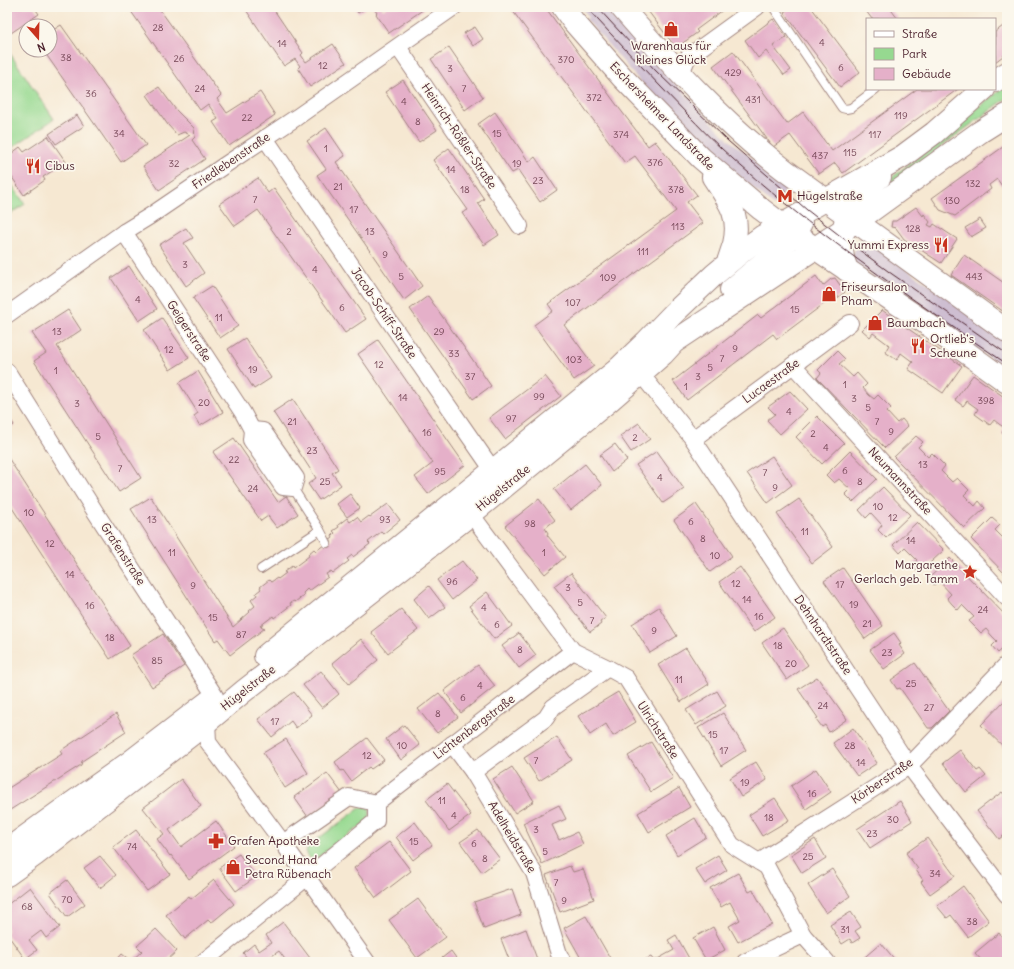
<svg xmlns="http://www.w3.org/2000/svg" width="1014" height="969" font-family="Delius,sans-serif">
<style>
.industrial{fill:#cebed1}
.green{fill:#96d990;stroke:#707c5e}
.building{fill:#e5b0c9}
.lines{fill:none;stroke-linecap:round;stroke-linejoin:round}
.lane-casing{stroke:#a0847e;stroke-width:10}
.street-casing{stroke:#a0847e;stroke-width:18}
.primary-casing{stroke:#a0847e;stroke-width:24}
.lane{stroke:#fff;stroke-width:8}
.street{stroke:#fff;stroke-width:16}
.primary{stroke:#fff;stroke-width:22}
.tram{stroke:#4a1f2b;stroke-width:1}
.labels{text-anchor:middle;stroke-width:3.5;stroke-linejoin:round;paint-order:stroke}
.number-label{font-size:10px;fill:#714352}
.poi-label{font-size:12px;fill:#4a1f2b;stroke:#fbf7ec;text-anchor:start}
.street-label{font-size:12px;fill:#4a1f2b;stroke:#fbf7ec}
</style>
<rect width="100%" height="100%" fill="#fbf7ec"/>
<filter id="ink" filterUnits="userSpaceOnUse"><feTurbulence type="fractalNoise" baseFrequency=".025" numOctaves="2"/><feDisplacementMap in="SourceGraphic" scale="8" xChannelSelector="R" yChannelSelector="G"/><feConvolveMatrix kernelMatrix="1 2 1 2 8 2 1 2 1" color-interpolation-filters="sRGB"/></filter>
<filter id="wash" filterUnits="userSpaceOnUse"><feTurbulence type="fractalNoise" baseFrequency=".012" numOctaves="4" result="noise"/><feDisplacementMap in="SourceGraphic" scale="16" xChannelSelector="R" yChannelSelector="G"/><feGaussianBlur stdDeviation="0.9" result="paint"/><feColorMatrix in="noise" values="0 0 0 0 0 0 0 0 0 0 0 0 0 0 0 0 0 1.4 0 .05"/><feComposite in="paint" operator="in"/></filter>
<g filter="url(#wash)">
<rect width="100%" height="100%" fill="#f6e8d2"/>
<g class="industrial">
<polygon points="581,7 604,7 658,65 728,139 788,187 774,206 716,157 644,86 586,19 589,17"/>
<polygon points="861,237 1007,339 1007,370 850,260"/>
</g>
<g class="green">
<polygon points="9,52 54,119 7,151 7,54"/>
<polygon points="1007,85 1007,98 942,146 869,202 866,197 925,152 956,124"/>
<polygon points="7,178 25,204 7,216"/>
<polygon points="365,806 370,809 369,820 317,858 311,859 308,856 306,851 308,846 360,808"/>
</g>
<g id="blocks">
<g class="building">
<polygon points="7,7 34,7 39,14 8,35"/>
<polygon points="128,7 158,7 221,95 217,99 227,113 260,92 275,115 229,146 213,122 218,119 208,104 200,110"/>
<polygon points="244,7 272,7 303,53 301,55 306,62 333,44 346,63 310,87 298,68 300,66 295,59 284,66"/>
<polygon points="354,7 367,7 358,13"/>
<polygon points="373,7 381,7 383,10 387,7 423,7 424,9 389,33 376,14 377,13"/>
<polygon points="516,7 545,7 619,108 648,146 655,141 697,195 687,202 703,223 564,325 594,366 574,380 534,325 553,311 548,304 676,211 635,156 625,163 512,10"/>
<polygon points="645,7 679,7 681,10 685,7 727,7 696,30 698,32 676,48"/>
<polygon points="791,7 811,7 860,72 840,87 784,12"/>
<polygon points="863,7 889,7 898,19 872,19"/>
<polygon points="773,19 786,37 773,46 791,70 784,75 766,51 758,58 745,40"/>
<polygon points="1007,23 1007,53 995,62 995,32"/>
<polygon points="61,25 146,145 121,162 43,50 50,50 50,32"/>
<polygon points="475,27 483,39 473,46 464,33"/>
<polygon points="449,47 483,97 465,110 431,59"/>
<polygon points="733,51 787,124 803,112 832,151 917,89 958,89 843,173 835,163 819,174 790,135 773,147 713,66"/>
<polygon points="403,80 437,130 419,142 385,92"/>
<polygon points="159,87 176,110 194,128 195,137 192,140 205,159 159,190 143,166 190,135 184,132 177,135 168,125 147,95"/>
<polygon points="495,112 529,162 535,157 557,190 540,202 518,170 512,173 478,124"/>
<polygon points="77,115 84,126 56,144 49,134"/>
<polygon points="326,128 345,156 336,162 422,286 404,300 317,175 326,169 307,141"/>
<polygon points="48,136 66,162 43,177 45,180 24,195 7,170 7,157 20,147 24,152"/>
<polygon points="1007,144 1007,193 997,179 989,185 991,189 955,216 940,210 932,198"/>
<polygon points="449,148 484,199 478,203 499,235 484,245 462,213 468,210 433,160"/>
<polygon points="258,178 268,193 274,188 366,319 345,333 258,210 235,226 219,204"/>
<polygon points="916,207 923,216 924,214 930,222 928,225 932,227 934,224 957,239 941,263 904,239 896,228 891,227 892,221 896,221"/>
<polygon points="980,219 986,228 971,237 965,228"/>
<polygon points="186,228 193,238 184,243 204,273 186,286 159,245"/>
<polygon points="964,255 1007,285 1007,314 951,275"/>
<polygon points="129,266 157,309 139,321 111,278"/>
<polygon points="816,276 823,286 831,279 835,278 845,292 831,303 829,300 777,339 773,334 687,400 673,381 758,315 761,318"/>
<polygon points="212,286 238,326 220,338 193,298"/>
<polygon points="428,296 491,386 473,399 410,309"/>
<polygon points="68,310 81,330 57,346 141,478 119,492 34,361 46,353 32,333"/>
<polygon points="882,310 897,321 962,366 943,393 908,369 913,362 901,353 897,360 885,352 889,345 873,333 870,337 862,330"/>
<polygon points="162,318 189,358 170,370 144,330"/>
<polygon points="245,338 271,378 254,389 228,349"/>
<polygon points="378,340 465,465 428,494 415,477 433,463 358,354"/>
<polygon points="837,351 845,359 839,364 853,377 857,373 867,384 863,388 869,395 874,399 878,395 891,408 887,412 897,423 902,419 908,426 885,448 817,378 821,373 818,370"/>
<polygon points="198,371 223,412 200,426 194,416 198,413 179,383"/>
<polygon points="973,375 1007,399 1007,437 1002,433 1005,428 999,424 994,420 990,425 975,414 978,409 967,401 963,406 955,400"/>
<polygon points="545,376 561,396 505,439 489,418"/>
<polygon points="790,391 807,409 780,434 767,420 775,414 768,407"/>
<polygon points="293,399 338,469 332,473 341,485 319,500 308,484 316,478 273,412"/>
<polygon points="7,414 14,425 7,430"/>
<polygon points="817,416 844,443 822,464 796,437"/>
<polygon points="639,423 650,439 631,452 620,436"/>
<polygon points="916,436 923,442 918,447 928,457 932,453 945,466 941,471 952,482 957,478 969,490 964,495 975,506 979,501 985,508 964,528 894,457"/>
<polygon points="234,438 278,502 286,496 298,514 277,528 268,516 261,521 213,452"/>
<polygon points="615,444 627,460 612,472 600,455"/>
<polygon points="657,451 684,489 663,503 636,465"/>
<polygon points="850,451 877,479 853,502 845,494 850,489 839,479 834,483 826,475"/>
<polygon points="7,456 130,646 110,659 7,500"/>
<polygon points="772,456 792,485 768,503 747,473"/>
<polygon points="585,464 602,485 571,510 554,489"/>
<polygon points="883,487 910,515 886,538 878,530 882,525 871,513 866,518 859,510"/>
<polygon points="350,494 360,508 347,517 337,504"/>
<polygon points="151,497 233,627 250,612 249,611 255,606 251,600 257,595 256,593 261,589 260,587 269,580 271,582 277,578 278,579 286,573 284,572 292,566 293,568 309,556 308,554 314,549 316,551 333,538 332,536 335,533 333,531 339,527 338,525 347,518 350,522 357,517 361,522 369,516 370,517 388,504 400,520 383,534 381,532 368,542 370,544 353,557 352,555 347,559 349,561 333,573 331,571 326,574 328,577 309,591 307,589 303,593 304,595 295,602 294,601 290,603 291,605 274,618 273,616 260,626 265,628 230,655 218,639 215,641 131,509"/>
<polygon points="539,499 555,520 545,528 548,533 547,535 565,557 545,574 505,526"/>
<polygon points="799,499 833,547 812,563 777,514"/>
<polygon points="696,504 732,556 710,572 674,520"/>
<polygon points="992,518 1000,525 995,530 1005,540 1007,538 1007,576 971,539"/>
<polygon points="917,522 944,550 919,573 912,566 917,560 905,548 900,553 893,545"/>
<polygon points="950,558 1007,617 1007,645 998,653 992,646 997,641 992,636 986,629 981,633 969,621 974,617 962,605 958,610 952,604 947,598 951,594 939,581 934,585 928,579"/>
<polygon points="462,561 477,580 452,600 437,580"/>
<polygon points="740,567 775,617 754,632 719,582"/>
<polygon points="843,568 883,626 865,639 824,581"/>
<polygon points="571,573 606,618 600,622 601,624 590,632 554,586"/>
<polygon points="429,586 445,607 429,619 414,599"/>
<polygon points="487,592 512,626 494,639 469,606"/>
<polygon points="659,607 677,636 650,653 632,624"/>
<polygon points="401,609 418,630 388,653 371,632"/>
<polygon points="783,628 808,665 787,680 762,643"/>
<polygon points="519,633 536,655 519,668 502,646"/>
<polygon points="894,633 901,643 899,645 905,654 884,669 870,650"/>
<polygon points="163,634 184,666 152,687 131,655"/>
<polygon points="361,639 378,660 349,684 332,663"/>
<polygon points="686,648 709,684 681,702 658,665"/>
<polygon points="915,663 949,711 932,728 928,728 900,688 897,689 891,680"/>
<polygon points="478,665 495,686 461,713 444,691"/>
<polygon points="321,671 339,694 322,708 303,685"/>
<polygon points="817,677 847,719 829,732 825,725 822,727 816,719 818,718 798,689"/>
<polygon points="717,691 726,706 696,725 686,710"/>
<polygon points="294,692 312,715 296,728 291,721 272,737 258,719"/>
<polygon points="618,692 636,722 613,736 606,724 590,735 578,716"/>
<polygon points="439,693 458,717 437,733 418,709"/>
<polygon points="1004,701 1007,703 1007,750 981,725"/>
<polygon points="723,713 746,750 721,766 698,728"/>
<polygon points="116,714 126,732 82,761 81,765 10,810 7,806 7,789 62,754 60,751"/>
<polygon points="404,725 420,745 401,760 386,739"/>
<polygon points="853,728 877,763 857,776 833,743"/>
<polygon points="557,737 572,760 539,781 524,758"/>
<polygon points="367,738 384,760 371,769 369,767 351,781 343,770 341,771 335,762"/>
<polygon points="286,739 308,773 285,788 263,753"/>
<polygon points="651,742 673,778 651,792 628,756"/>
<polygon points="960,750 977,771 980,769 986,776 966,792 943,763"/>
<polygon points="756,762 767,780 741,797 730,778"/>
<polygon points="512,767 534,801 515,813 493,779"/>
<polygon points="816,769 831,792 806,809 791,786"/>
<polygon points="327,773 342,793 308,817 294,797"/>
<polygon points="181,779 201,806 169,830 181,847 216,821 234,846 189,879 171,855 170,856 157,839 164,834 143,808"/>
<polygon points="447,784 471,815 449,831 426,800"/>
<polygon points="679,788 690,807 649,832 638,813"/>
<polygon points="1002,792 1007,798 1007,833 999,839 977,811"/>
<polygon points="775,798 789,820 762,836 749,815"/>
<polygon points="900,801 912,821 870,848 857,829"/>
<polygon points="559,805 566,819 552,825 559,840 577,832 583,844 542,864 523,823"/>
<polygon points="695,818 706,837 677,855 666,836"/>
<polygon points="415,822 432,845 413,860 396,837"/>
<polygon points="136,830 170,874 147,891 113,847"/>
<polygon points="478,830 500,859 482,872 460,842"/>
<polygon points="927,838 955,876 930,894 921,882 923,880 916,870 918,869 906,853"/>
<polygon points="815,839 826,858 802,873 791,855"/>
<polygon points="389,842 411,871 376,898 354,868"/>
<polygon points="239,854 256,877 236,891 219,868"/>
<polygon points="718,855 727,870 705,884 695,869"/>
<polygon points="100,856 116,875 100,888 84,868"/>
<polygon points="570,866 573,872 583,869 594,899 560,912 546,875"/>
<polygon points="832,869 850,896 826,913 808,885"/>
<polygon points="738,873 749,892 753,890 772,924 738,942 729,926 740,920 730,902 721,907 710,888"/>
<polygon points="67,880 85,904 67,917 50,893"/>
<polygon points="214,880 234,904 211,923 208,920 185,939 166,915 189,896 191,899"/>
<polygon points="963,886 989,921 968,937 951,915 947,918 937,906"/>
<polygon points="30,887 60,927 46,938 41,931 29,940 37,950 25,959 7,934 7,905"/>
<polygon points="512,889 521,915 484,929 474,902"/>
<polygon points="418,899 446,937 417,958 389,920"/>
<polygon points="851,912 861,927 855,931 860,938 852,943 850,939 842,944 830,925"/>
<polygon points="586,916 610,958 603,962 583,962 564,928"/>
<polygon points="283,922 313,962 287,962 279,951 266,960 268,962 244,962 248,959 243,953 254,944 259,951 271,943 266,935"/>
<polygon points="713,927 725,950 706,960 693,938"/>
<polygon points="156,929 177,951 165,962 115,962 122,954 131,961 142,951 137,946"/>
<polygon points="526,929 538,962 510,962 501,939"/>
<polygon points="999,933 1007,943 1007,962 983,962 975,953"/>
<polygon points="676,935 691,962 647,962 646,959 651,957 654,961 674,950 668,940"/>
<polygon points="881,943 896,961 895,962 859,962"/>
<polygon points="451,951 459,962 437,962"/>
</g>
</g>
</g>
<g filter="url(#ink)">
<use href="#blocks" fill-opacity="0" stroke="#a0847e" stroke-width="1"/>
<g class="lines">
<g class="lane-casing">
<g id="lane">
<polyline points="773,7 842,108 846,109 851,108 876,89"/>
<polyline points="293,488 320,530 327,543"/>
<polyline points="261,569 320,530"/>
</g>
</g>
<g class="street-casing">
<g id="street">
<polyline points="398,47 520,226"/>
<polyline points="683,76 684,66 688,57 757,7"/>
<polyline points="265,138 388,319 499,479"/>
<polyline points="124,232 243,413 252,430"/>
<polyline points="7,315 124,232 150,216 225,165 297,117 454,7"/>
<polyline points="793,365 1007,598"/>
<polyline points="7,371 96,513 215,696 207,721 208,742 283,843 367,962"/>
<polyline points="641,374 693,439 909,766 1007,895"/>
<polygon points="252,430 263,431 296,478 293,488 283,487 251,440"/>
<polyline points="693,439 850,323"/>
<polyline points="471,514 573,651 608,668 626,678 732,845 767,867 803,935 827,962"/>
<polyline points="452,744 473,772 534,873 559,954 563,962"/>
<polyline points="473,772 546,718 553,707 608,668"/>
<polyline points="283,843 349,797 376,803 573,651"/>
<polyline points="759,862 909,766 1007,664"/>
<polyline points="203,962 376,821 376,803"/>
<polyline points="745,962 803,935"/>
</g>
</g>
<g class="primary-casing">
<g id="primary">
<polyline points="563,7 573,21 622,77 701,158 761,209 794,234 923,321 1007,382"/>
<path d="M621,7c51,59 103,117 165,164l221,160"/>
<polyline points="995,81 1007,73"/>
<path d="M713,177c15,23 28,38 21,67 -2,6 -4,12 -6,18"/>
<path d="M847,270c-1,-4 -3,-8 -4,-12 -3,-18 1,-43 12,-57 8,-9 17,-16 25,-24"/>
<polyline points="731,290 780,248 794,234 801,223"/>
<polyline points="265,656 618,369 646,342 673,314 714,275 745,249 763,236 806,211 903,156 934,133 984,89"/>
<polyline points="7,850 58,813 130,762 212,699"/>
<polyline points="7,875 35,855 196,731 244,691 471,514 609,401 663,354 674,342 868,213 980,132 1007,115"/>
</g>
</g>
<use href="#lane" class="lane"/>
<use href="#street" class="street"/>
<use href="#primary" class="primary"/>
<g class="tram">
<path d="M586,7c33,36 67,72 102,108 11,11 22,23 34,34 88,81 187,148 285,215"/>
<polyline points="597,7 655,70 728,141 767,175 807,210 843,238 892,274 1007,354"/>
</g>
</g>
</g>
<defs>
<g id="shop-bare" transform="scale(1.2)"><path d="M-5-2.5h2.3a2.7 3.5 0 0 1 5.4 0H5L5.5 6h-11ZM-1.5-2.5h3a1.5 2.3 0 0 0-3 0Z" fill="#c8321e" stroke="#fbf7ec" stroke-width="2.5" paint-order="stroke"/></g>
<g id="restaurant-bare" transform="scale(1.2)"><path d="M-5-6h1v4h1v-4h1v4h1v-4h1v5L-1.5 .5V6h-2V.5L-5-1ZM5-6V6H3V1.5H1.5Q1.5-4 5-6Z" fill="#c8321e" stroke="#fbf7ec" stroke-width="2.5" paint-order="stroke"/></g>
<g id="metro-bare" transform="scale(1.2)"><path d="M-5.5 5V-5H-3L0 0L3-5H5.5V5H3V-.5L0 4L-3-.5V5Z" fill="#c8321e" stroke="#fbf7ec" stroke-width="2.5" paint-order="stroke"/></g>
<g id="sight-bare" transform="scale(1.2)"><path d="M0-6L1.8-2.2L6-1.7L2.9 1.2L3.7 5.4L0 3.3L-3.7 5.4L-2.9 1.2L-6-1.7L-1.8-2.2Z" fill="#c8321e" stroke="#fbf7ec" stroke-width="2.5" paint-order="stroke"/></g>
<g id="pharmacy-bare" transform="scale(1.2)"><path d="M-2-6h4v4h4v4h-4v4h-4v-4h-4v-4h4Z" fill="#c8321e" stroke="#fbf7ec" stroke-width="2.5" paint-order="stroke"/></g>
</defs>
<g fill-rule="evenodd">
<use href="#shop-bare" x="671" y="29"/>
<use href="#restaurant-bare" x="33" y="166"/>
<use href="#metro-bare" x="785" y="196"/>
<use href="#restaurant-bare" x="941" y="245"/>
<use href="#shop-bare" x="829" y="294"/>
<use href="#shop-bare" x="875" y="323"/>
<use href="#restaurant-bare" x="918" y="346"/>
<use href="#sight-bare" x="970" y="572"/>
<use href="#pharmacy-bare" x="216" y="841"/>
<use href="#shop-bare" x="233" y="867"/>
</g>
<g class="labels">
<g class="number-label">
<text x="158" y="31">28</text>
<text x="822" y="46">4</text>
<text x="282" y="47">14</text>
<text x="66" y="61">38</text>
<text x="179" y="62">26</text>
<text x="566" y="63">370</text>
<text x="323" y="69">12</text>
<text x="841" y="71">6</text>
<text x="450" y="72">3</text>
<text x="733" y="76">429</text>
<text x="200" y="92">24</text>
<text x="464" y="92">7</text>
<text x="91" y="97">36</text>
<text x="594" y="101">372</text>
<text x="753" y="103">431</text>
<text x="404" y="105">4</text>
<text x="901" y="119">119</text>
<text x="247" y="121">22</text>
<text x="418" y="125">8</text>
<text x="119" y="137">34</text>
<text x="497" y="137">15</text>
<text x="621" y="138">374</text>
<text x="875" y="138">117</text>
<text x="326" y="152">1</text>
<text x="850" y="156">115</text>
<text x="820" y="159">437</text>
<text x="655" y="166">376</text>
<text x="174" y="167">32</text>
<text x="517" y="167">19</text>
<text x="451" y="173">14</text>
<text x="538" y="184">23</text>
<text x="973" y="187">132</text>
<text x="338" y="190">21</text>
<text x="465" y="193">18</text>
<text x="676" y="193">378</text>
<text x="255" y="203">7</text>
<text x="952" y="204">130</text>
<text x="354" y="213">17</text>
<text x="678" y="230">113</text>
<text x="913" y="232">128</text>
<text x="289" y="235">2</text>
<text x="370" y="235">13</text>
<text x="643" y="255">111</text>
<text x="385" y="258">9</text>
<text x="185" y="268">3</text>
<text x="315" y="273">4</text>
<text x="401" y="280">5</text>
<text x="974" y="280">443</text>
<text x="608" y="281">109</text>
<text x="138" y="303">4</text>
<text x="573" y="306">107</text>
<text x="342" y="311">6</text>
<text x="795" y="313">15</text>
<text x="219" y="321">11</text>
<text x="57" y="335">13</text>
<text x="439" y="335">29</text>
<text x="735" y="352">9</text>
<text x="169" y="353">12</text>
<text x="454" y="357">33</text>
<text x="722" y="362">7</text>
<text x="574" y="363">103</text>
<text x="379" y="368">12</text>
<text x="710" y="371">5</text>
<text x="253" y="373">19</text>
<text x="56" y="374">1</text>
<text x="470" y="380">37</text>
<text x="698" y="380">3</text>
<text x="845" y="388">1</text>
<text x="686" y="390">1</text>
<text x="539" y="400">99</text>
<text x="403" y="401">14</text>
<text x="854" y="402">3</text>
<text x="986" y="404">398</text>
<text x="204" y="406">20</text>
<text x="77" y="407">3</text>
<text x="868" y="411">5</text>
<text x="789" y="415">4</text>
<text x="511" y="422">97</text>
<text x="292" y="425">21</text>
<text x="877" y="425">7</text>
<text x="891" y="435">9</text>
<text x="427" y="436">16</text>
<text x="813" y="437">2</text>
<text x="98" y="440">5</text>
<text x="635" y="441">2</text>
<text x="826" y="451">4</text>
<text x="312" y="454">23</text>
<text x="234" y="463">22</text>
<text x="923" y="468">13</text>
<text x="120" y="472">7</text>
<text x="845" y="474">6</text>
<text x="440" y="475">95</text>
<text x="765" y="476">7</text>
<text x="660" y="481">4</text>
<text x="325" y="485">25</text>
<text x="860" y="485">8</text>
<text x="775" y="491">9</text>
<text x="253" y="492">24</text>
<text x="878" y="510">10</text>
<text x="29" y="516">10</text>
<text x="893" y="521">12</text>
<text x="152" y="523">13</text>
<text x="385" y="523">93</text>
<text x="691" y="525">6</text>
<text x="530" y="527">98</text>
<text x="805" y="535">11</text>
<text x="703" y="542">8</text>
<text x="911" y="544">14</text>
<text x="50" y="547">12</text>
<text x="172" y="556">11</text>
<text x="544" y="556">1</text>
<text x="715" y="559">10</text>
<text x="70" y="578">14</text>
<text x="452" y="585">96</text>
<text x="736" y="587">12</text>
<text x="840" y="588">17</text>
<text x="193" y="589">9</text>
<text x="568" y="591">3</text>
<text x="747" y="603">14</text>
<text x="580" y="606">5</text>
<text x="854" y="608">19</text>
<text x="90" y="609">16</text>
<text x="484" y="611">4</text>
<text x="983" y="613">24</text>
<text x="759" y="620">16</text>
<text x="213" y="621">15</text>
<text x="592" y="624">7</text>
<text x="867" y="627">21</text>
<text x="497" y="628">6</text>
<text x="654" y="634">9</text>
<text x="241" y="638">87</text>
<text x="110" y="641">18</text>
<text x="778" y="649">18</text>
<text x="520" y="653">8</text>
<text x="887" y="656">23</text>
<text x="157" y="664">85</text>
<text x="791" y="667">20</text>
<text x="679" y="683">11</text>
<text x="911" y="687">25</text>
<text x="480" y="689">4</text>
<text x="463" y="701">6</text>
<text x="823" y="709">24</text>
<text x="929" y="711">27</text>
<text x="438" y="717">8</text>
<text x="275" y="725">17</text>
<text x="713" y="738">15</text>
<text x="402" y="749">10</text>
<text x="850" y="749">28</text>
<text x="724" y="754">17</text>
<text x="367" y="759">12</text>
<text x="536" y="764">7</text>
<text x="861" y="766">14</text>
<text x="745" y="786">19</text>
<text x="812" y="797">16</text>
<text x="442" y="804">11</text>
<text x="454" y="819">4</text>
<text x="769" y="821">18</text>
<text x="893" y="823">30</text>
<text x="536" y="833">3</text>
<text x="872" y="837">23</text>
<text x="414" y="845">15</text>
<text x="474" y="847">6</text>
<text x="132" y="850">74</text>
<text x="545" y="855">5</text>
<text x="808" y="860">25</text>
<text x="485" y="862">8</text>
<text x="935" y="877">34</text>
<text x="556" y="886">7</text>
<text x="67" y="903">70</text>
<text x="564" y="904">9</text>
<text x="27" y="910">68</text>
<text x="972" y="925">38</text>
<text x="845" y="933">31</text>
</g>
<g class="poi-label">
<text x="671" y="50" text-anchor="middle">Warenhaus für<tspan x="671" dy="14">kleines Glück</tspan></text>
<text x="45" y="170">Cibus</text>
<text x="797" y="200">Hügelstraße</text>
<text x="929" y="249" text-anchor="end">Yummi Express</text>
<text x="841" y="291">Friseursalon<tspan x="841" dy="14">Pham</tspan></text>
<text x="887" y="327">Baumbach</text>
<text x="930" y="343">Ortlieb's<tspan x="930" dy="14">Scheune</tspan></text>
<text x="958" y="569" text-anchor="end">Margarethe<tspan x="958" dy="14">Gerlach geb. Tamm</tspan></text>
<text x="228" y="845">Grafen Apotheke</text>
<text x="245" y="864">Second Hand<tspan x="245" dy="14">Petra Rübenach</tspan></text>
</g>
<g class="street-label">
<text transform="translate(662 116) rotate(46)" y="4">Eschersheimer Landstraße</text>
<text transform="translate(459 136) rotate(56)" y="4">Heinrich-Rößler-Straße</text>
<text transform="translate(231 161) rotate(-34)" y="4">Friedlebenstraße</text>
<text transform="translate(384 313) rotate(56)" y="4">Jacob-Schiff-Straße</text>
<text transform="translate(189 331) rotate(57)" y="4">Geigerstraße</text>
<text transform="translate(771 381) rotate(-36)" y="4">Lucaestraße</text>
<text transform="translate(900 481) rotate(47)" y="4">Neumannstraße</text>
<text transform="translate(503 488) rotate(-39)" y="4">Hügelstraße</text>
<text transform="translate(123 554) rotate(57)" y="4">Grafenstraße</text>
<text transform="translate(823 635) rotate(56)" y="4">Dehnhardtstraße</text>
<text transform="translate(248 688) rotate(-38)" y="4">Hügelstraße</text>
<text transform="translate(474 727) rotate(-37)" y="4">Lichtenbergstraße</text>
<text transform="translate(658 730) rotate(57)" y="4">Ulrichstraße</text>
<text transform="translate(882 781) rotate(-34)" y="4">Körberstraße</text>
<text transform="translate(512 837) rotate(59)" y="4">Adelheidstraße</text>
</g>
</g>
<rect width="1014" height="969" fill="none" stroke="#fbf7ec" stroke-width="24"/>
<rect x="866" y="18" width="130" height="72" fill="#fbf7ec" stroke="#b4a19f"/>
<rect x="874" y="31" width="20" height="6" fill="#ffffff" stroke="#b4a19f"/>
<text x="902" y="38" font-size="12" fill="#4a1f2b">Straße</text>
<rect x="874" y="48" width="20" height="12" fill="#96d990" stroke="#b4a19f"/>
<text x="902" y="58" font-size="12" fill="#4a1f2b">Park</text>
<rect x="874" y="68" width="20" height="12" fill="#e5b0c9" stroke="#b4a19f"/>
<text x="902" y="78" font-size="12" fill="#4a1f2b">Gebäude</text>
<g transform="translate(38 38) rotate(160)"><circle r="19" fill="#fbf7ec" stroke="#b4a19f"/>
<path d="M0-3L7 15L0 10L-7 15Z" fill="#c8321e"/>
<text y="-6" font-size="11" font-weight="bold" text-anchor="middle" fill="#4a1f2b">N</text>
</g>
</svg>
